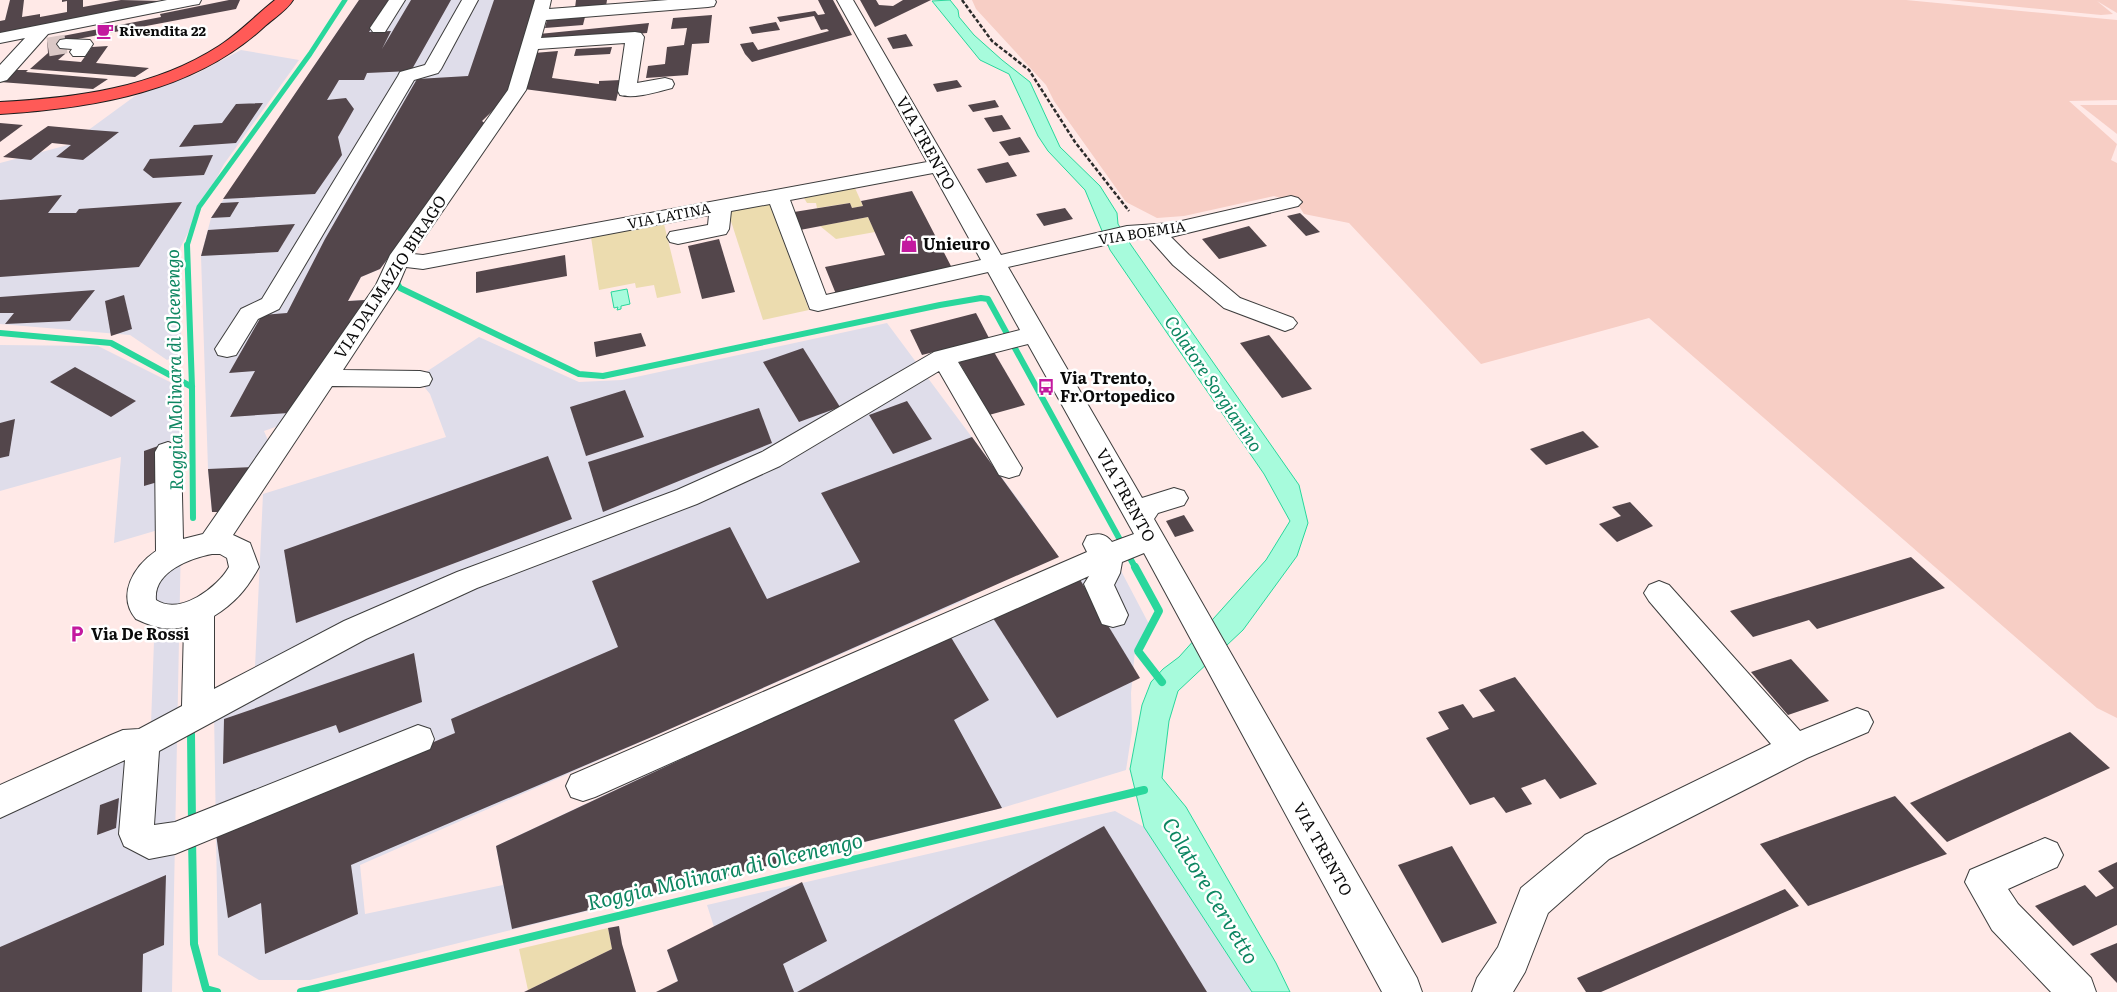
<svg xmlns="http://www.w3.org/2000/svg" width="2117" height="992" font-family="Literata,serif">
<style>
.industrial{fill:#dfddea}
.farmland{fill:#f7cec5}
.green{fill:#ecdcaf}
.water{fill:#a7fbdc;stroke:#29d79c}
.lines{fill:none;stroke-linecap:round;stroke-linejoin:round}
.stream-far2{stroke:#29d79c;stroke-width:5}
.stream-far1{stroke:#29d79c;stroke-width:6}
.stream{stroke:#29d79c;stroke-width:8}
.building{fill:#53464b}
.minor-tunnel{stroke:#dac8c6;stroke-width:19;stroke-dasharray:19 9;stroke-linecap:butt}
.minor-casing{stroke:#3d3d3d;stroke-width:2}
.major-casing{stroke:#1b1b1b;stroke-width:2}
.path{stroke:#2c2c2c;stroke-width:2.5;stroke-dasharray:4 2;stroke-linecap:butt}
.minor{fill:#fff;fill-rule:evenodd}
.major{fill:#ff5a57;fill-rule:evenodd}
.labels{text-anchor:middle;stroke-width:5;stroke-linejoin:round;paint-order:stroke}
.far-poi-label{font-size:14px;font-weight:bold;fill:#0a0a0a;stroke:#fff;text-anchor:start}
.far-street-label{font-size:14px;fill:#0a0a0a;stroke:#fff}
.street-label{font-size:16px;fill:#0a0a0a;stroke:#fff}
.poi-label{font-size:16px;font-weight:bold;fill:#0a0a0a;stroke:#fff;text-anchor:start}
.water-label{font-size:18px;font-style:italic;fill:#0d8661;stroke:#fff}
.near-water-label{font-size:21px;font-style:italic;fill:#0d8661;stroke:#fff}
</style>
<rect width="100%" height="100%" fill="#ffe9e7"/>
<g class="industrial">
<polygon points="359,0 539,0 482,121 488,126 380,269 361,277 348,301 365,300 281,425 264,431 269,443 221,512 212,512 208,469 201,256 211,218"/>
<polygon points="241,50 299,60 224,164 177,254 182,353 167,360 130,335 0,324 0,163 68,145 135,96 196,74"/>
<polygon points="887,323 1029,514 937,553 967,599 360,865 365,914 503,885 496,846 1076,573 1119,567 1150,626 1135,650 1131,693 1132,731 1126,770 1002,808 310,980 259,980 218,955 214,711 254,689 263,494 446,437 430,394 421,383 426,372 479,337 579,382 622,380"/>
<polygon points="0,345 98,346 184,389 172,992 0,992 0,787 125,733 151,724 158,530 114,543 121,457 0,491"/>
<polygon points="1115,811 1144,827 1252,992 681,992 667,950 714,927 707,905"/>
</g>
<g class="farmland">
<polygon points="972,0 1906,0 2117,20 2117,100 2069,101 2117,144 2111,160 2117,163 2117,718 2097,708 1649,318 1481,364 1349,223 1304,214 1297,203 1274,196 1184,216 1157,218 1126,202 1054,101 1046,85 976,9"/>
<polygon points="1949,0 2117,0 2117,13 2097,1 2113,14 2101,15"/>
<polygon points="2080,105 2117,105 2117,134"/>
</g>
<g class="green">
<polygon points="855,188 863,206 852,208 850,203 817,208 816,203 807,203 804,198"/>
<polygon points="771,204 809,310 763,320 728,212"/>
<polygon points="868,217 875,232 836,239 820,226"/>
<polygon points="664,224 681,293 657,298 654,285 636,288 635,283 599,290 591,237"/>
<polygon points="608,928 612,949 528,990 519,949"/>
</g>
<g class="water">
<polygon points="950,0 958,10 959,17 974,35 1002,60 1030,82 1060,147 1100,186 1117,213 1118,224 1131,245 1299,485 1308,523 1297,556 1243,630 1178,691 1169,721 1162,778 1186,807 1276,963 1290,992 1252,992 1144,827 1130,769 1142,705 1151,682 1163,669 1179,657 1266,560 1290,521 1264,474 1110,250 1085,190 1048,151 1038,136 1009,74 980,60 932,1"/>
<polygon points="627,289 630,304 621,306 621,309 617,310 618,307 614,308 611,292"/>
</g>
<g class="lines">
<polyline class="stream-far2" points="187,246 199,207 310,54 345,0"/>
<g class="stream-far1">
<polyline points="187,245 192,387 193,518"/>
<polyline points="397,283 400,288 579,374 603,376 940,305 981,298 988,299 1136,569"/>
<polyline points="0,333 111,343 192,387"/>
</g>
<g class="stream">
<polyline points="1135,567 1159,611 1138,651 1162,682"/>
<polyline points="191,734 192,824"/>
<polyline points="192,839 194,944 206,989 217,992"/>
<polyline points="301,992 1144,790"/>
</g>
</g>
<g class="building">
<polygon points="10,0 24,0 22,17 40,14 40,17 67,12 67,1 62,2 62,0 83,0 83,7 121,0 162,1 0,33 0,21 5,20"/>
<polygon points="229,0 240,0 236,9 67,41 65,54 58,60 81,62 92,47 108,46 96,63 149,68 135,77 30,69 48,53 47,39 161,17 160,14"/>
<polygon points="359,0 390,0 369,32 391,31 382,49 411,0 451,0 411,71 367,73 364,80 339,80 327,100 346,98 354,109 338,137 342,155 315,194 223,199"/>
<polygon points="494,0 539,0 514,90 482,121 488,126 380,269 361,277 348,301 365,300 289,413 230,417 255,371 229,373 262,315 287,313 325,239 417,79 468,76"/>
<polygon points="576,0 607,0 606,6 575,8"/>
<polygon points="818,0 833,0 852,35 752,62 745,54 740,44 753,42 758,50 829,31 827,29 821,30 814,16 780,22 777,17 815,11 818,15 825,14"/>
<polygon points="860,0 876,0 879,5 893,6 903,0 931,0 875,27"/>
<polygon points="712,15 709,43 692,44 688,75 646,78 648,66 665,64 667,47 684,45 687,28 671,29 673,18"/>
<polygon points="585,17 583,25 545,28 547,20"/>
<polygon points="776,22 780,30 752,34 749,27"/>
<polygon points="649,23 647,33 536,42 539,34"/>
<polygon points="906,34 913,46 893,49 887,38"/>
<polygon points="612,47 610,54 574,56 576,49"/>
<polygon points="558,51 552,78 599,84 599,81 621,80 616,101 524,89 534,53"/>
<polygon points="14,70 28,70 26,72 108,79 93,89 0,82"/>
<polygon points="957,80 962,87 937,92 933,84"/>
<polygon points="995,100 999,107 973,112 968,105"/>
<polygon points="263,103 236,143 179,147 194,125 222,123 236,104"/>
<polygon points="1002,115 1011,129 993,132 984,118"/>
<polygon points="0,123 23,125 0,142"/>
<polygon points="48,126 92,130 119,132 83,160 56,157 71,145 52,143 31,160 3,157"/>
<polygon points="1020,137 1030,152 1009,156 999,142"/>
<polygon points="213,155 204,175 153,178 143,170 150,159"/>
<polygon points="1008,162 1017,176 986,183 977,169"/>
<polygon points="912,191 952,268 836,294 825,267 885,255 868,217 800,230 794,212 850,203 852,208 863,206 861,201"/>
<polygon points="62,195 48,213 76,213 79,209 182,202 139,267 0,277 0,200"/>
<polygon points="239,202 230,217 211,218 221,203"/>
<polygon points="1065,208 1073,219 1044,226 1036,214"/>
<polygon points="1300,213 1320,232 1306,236 1287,216"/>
<polygon points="295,224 278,252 201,256 208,230"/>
<polygon points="1249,226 1267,246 1219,259 1202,239"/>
<polygon points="719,239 735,292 702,299 688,246"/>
<polygon points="565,255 567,276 476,293 476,272"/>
<polygon points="95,290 70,321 5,324 14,313 0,313 0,297"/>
<polygon points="124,295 132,329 111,336 105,301"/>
<polygon points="976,313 989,338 922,355 910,330"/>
<polygon points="641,333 646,346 596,357 594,342"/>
<polygon points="1269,335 1312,389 1282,398 1240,343"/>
<polygon points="803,348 840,407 799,422 763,362"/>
<polygon points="994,352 1025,405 989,415 959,362"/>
<polygon points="75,367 136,401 111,417 50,382"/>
<polygon points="625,390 644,437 586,456 570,407"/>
<polygon points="907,401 932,439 893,454 869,415"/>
<polygon points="759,408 772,443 603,512 588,462"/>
<polygon points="15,419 9,456 0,458 0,423"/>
<polygon points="1583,431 1599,447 1546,465 1530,449"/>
<polygon points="972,437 1059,557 654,736 351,865 358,914 265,954 261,903 228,918 216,834 455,733 451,719 618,647 592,581 730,527 767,599 860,562 821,493"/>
<polygon points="161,445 161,481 144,486 144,451"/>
<polygon points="548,456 572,519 296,623 284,550"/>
<polygon points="253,467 221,512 212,512 208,469"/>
<polygon points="1630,502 1653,526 1617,542 1599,524 1621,516 1612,507"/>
<polygon points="1184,515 1194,531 1175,537 1166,521"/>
<polygon points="1911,557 1945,588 1817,629 1809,620 1753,637 1730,611"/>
<polygon points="1076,573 1140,678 1057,718 991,615"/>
<polygon points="949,634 989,700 954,720 1002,808 512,929 496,846"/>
<polygon points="414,653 422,702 339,733 336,725 223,764 224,719"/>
<polygon points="1791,659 1829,701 1788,715 1751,672"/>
<polygon points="1515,677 1597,784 1560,799 1545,779 1521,788 1532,804 1506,813 1494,797 1470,805 1426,738 1449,729 1438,712 1463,704 1473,718 1495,711 1479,690"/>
<polygon points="2070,732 2110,768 1947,842 1910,803"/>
<polygon points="1895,796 1947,854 1808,906 1760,844"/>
<polygon points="119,798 116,828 97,835 100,805"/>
<polygon points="1104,826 1207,992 797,992"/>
<polygon points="1452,846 1497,923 1442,943 1398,865"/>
<polygon points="2117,862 2117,925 2073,946 2035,906 2085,885 2096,897 2114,888 2098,871"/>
<polygon points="166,875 164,945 143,954 142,992 0,992 0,947"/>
<polygon points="802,882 827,941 783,964 794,992 656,992 678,981 667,950"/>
<polygon points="1785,889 1799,906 1601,992 1586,992 1577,978"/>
<polygon points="619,926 622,944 636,992 524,992 612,949 608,928"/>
<polygon points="2117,943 2117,983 2090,954"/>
</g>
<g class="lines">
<polyline class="minor-tunnel" points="48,47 66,44"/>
<g class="minor-casing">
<g id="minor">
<polygon points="167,0 201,0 199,4 193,5 48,34 7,80 0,82 0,65 25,38 0,43 0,33"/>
<polygon points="389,0 405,0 385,32 373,32 370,28"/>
<polygon points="462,0 478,0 441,69 438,73 414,80 279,309 258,319 236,355 227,357 218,355 215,349 241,309 262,299 398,76 400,72 425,65"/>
<path d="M535,0h16l-2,9 119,-9h47l1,2 -2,4 -6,1 -162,13 -5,18 94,-6 6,1 3,4 -7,46 28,-5 7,2 2,4 -2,4c-15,4 -37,11 -52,7l-2,-4 7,-48 -87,6 -12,41 -113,164 10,1 504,-93 -90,-162h16l148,255 126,-29 46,-3 118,-27 7,2 4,4 -4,4 -127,31 18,18 51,43 53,20 4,5 -4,5 -8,3 -61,-23 -51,-43 -24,-27 -22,2 -119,27 134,231 32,-10 10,3 4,7 -4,7 -26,8 -4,6 263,459 5,14h-40l-238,-439 -22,9 -2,11 -6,12 14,30 -4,9 -11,3 -11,-3 -18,-40 5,-8 -494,221 -12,4 -12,-4 -5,-11 5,-11 516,-223 -4,-8 4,-8c11,-3 18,-3 25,6l22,-8 -106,-190 -70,18 64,106 -3,7 -10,3 -10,-3 -60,-104 -159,95 -83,38 -220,84 -111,51 -207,112 -5,74 21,-3 243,-97 12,4 4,10 -4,10 -255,105 -26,5 -25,-13 -5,-12 6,-74 -125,58v-33l111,-50 12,-5 16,-1 43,-23 2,-79c-18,4 -31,0 -48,-8 -20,-24 -2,-53 20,-68l-1,-99 4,-7 9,-3 9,3 4,7 2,87 20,-5 173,-249 14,-30 118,-165zM933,173l48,87 -155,35 -36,-95zM770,204l40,105 8,2 170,-39 32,58 -86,22 -172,100 -85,38 -220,82 -113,49 -130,68v-73c21,-13 33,-27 45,-49l-9,-24 -17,-8 99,-149 88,1 9,-2 3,-6 -3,-6 -9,-2 -77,-1 55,-84 8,-19 17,2 286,-54 -1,10 -38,7 -3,5 3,5 8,2 48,-10 3,-5 2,-18zM212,554h8l7,4 2,9c-11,20 -49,49 -73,33 -3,-28 34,-42 56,-46z"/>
<polygon points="66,39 90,40 93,44 85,56 73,56 70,52 72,49 60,48 57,44 60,40"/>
<polygon points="1659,581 1669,585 1800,731 1857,708 1868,712 1873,722 1868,732 1807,758 1609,859 1548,913 1525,972 1513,992 1472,992 1477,978 1498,947 1521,888 1585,835 1771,744 1649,601 1644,593 1649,585"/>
<polygon points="2045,838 2057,843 2063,855 2057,867 2008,889 2018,904 2091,978 2096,992 2051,992 1992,930 1965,882 1970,870"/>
</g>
</g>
<g class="major-casing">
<path id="major" d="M275,0h18c-6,10 -19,18 -28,26 -71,66 -171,82 -265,88v-12c75,-4 154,-14 219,-56 20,-13 37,-31 56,-46z"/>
</g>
<polyline class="path" points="962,0 992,41 1029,70 1075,142 1129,211"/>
<use href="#minor" class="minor"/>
<use href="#major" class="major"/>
</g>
<defs>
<g id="cafe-bare" transform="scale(1.35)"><path d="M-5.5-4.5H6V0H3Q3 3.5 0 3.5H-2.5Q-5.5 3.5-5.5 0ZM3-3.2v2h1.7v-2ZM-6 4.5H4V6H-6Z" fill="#c3199f" stroke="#fff" stroke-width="2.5" paint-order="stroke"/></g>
<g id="shop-bare" transform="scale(1.35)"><path d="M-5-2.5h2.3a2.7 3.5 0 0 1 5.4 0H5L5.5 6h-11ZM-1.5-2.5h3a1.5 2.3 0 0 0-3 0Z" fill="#c3199f" stroke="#fff" stroke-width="2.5" paint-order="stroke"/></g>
<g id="bus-bare" transform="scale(1.35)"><path d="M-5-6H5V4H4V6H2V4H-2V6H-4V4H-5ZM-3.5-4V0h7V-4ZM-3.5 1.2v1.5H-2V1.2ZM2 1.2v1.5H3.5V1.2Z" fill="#c3199f" stroke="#fff" stroke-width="2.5" paint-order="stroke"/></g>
<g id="parking-bare" transform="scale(1.35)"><path d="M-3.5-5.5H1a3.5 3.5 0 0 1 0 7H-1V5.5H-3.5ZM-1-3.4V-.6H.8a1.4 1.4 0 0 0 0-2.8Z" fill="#c3199f" stroke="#fff" stroke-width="2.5" paint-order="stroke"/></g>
</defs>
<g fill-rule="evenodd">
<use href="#cafe-bare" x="105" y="31"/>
<use href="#shop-bare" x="909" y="244"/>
<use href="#bus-bare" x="1046" y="387"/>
<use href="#parking-bare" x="77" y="634"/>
</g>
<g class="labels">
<g class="far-poi-label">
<text x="119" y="36">Rivendita 22</text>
</g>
<g class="far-street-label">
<text transform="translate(669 216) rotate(-11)" y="5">VIA LATINA</text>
<text transform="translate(1142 233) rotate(-9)" y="5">VIA BOEMIA</text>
</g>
<g class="street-label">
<text transform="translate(926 143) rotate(61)" y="6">VIA TRENTO</text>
<text transform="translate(390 277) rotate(-57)" y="6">VIA DALMAZIO BIRAGO</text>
<text transform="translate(1126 495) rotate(61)" y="6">VIA TRENTO</text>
<text transform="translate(1323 849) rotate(61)" y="6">VIA TRENTO</text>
</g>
<g class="poi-label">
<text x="923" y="250">Unieuro</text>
<text x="1060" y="384">Via Trento,<tspan x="1060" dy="18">Fr.Ortopedico</tspan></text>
<text x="91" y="640">Via De Rossi</text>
</g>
<g class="water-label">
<text transform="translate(175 370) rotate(-91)" y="6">Roggia Molinara di Olcenengo</text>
<text transform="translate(1213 384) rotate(56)" y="6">Colatore Sorgianino</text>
</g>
<g class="near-water-label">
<text transform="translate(725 872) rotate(-13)" y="7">Roggia Molinara di Olcenengo</text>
<text transform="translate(1210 891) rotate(59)" y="7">Colatore Cervetto</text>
</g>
</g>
</svg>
